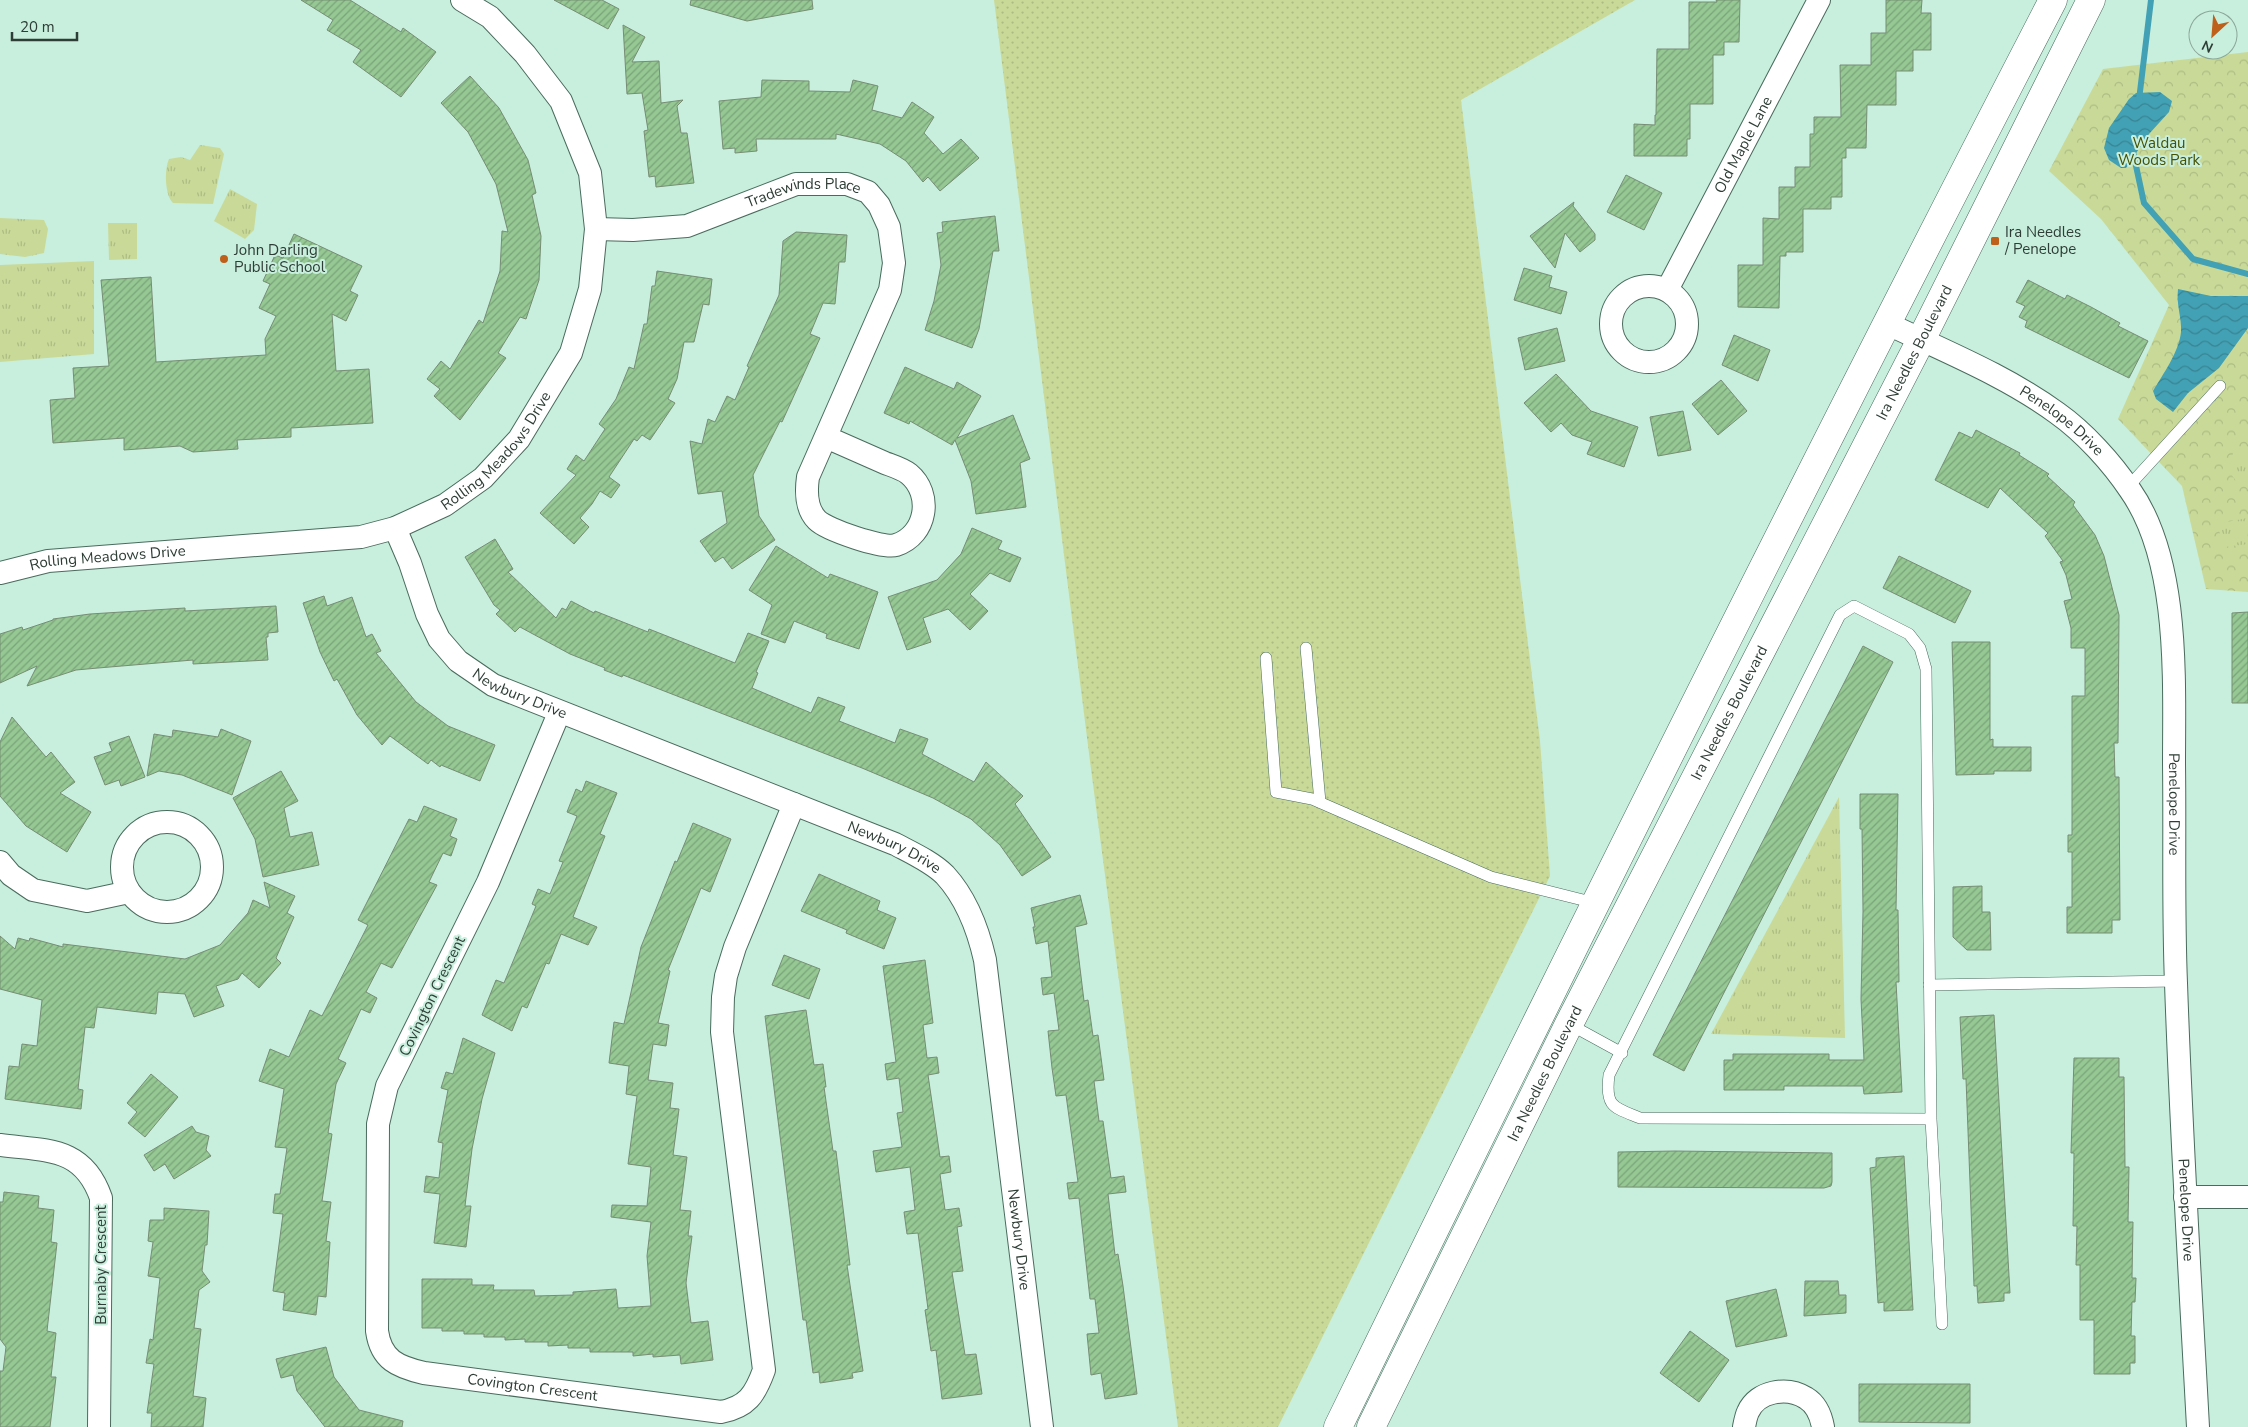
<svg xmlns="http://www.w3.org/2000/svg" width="2248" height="1427" font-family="'Nunito Sans',sans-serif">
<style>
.grass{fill:url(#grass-dots)}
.forest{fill:url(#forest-crowns)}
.park{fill:url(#park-tufts)}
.water{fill:url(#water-waves)}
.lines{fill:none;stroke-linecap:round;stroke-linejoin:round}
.stream{stroke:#42a1b4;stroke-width:6}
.building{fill:url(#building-hatch);stroke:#768d74}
.service-casing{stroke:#496b5d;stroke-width:12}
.minor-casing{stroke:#496b5d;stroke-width:24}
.secondary-casing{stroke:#496b5d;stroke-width:29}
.service{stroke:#fff;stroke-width:11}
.minor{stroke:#fff;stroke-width:22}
.secondary{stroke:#fff;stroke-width:28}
.poi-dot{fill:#be5f1a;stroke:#c8eedd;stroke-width:2}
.labels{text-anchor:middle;stroke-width:4;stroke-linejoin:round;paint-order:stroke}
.park-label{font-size:15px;fill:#445201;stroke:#c8eedd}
.street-label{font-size:15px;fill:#2e3d36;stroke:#c8eedd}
.poi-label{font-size:15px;fill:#2e3d36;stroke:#c8eedd;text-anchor:start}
</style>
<defs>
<pattern id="grass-dots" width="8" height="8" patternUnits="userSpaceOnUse" patternTransform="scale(1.25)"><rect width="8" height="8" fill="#c9da98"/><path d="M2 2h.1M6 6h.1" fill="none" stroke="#adbc84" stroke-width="1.8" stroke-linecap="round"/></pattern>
<pattern id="forest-crowns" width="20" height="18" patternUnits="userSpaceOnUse" patternTransform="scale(1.25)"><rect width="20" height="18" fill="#c9da98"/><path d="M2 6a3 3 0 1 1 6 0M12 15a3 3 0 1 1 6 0" fill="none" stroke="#adbc84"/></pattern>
<pattern id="park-tufts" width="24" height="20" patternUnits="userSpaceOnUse" patternTransform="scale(1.25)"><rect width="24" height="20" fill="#c9da98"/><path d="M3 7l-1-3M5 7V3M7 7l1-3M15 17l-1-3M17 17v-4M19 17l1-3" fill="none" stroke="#adbc84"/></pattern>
<pattern id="water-waves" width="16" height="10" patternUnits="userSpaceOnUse" patternTransform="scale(1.25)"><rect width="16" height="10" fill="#42a1b4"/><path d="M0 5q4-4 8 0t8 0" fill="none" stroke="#388493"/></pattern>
<pattern id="building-hatch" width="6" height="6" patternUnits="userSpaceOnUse" patternTransform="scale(1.25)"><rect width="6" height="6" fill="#95c893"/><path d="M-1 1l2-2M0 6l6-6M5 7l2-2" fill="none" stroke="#7aa479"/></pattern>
</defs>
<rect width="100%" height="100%" fill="#c8eedd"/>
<polygon class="grass" points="994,0 1635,0 1461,100 1540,741 1550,876 1278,1427 1178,1427 1091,769"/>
<polygon class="forest" points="2248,52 2248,592 2206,589 2182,486 2118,419 2169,305 2101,219 2049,171 2103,69"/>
<g class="park">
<path d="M200,145l20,3 4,6 -11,50 -40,-1c-8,-8 -9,-33 -4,-44l12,-2 9,3z"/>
<polygon points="230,189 257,204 254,230 245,239 214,221"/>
<polygon points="0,218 44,220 48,229 44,253 25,257 0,254"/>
<polygon points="108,223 137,223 137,259 109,260"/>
<polygon points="94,261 94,354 0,362 0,265"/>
<polygon points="2234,451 2248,455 2248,481 2237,482 2227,469"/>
<polygon points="2247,518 2248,544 2224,547 2217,524"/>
<polygon points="1839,797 1845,1038 1711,1034"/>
</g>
<g class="water">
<polygon points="2160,92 2172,101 2169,112 2149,134 2126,168 2121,168 2109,160 2104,148 2109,128 2129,99 2136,93"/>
<path d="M2178,289l33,7h37v32l-29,40 -31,25 -15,19 -17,-13 -3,-8c10,-17 26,-39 28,-59 1,-14 -5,-27 -3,-43z"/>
</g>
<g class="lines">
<g class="stream">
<polyline points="2139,100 2151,0"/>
<polyline points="2133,152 2144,203 2193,259 2248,274"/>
</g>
</g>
<g class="building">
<polygon points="301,0 350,0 401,32 403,28 436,52 401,97 353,62 361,50 327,30 333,20"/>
<polygon points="554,0 602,0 619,9 608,29"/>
<polygon points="691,0 812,0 813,9 747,21 690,5"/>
<polygon points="1716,0 1740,0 1739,42 1724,42 1724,55 1713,55 1713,104 1690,104 1690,139 1687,139 1687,156 1634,156 1634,124 1655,125 1655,115 1656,115 1657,49 1689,49 1689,2 1717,2"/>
<polygon points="1886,0 1922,0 1921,13 1931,13 1931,50 1913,50 1913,71 1896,71 1896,105 1867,105 1866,148 1846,148 1846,158 1842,158 1842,197 1831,197 1831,209 1803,209 1803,252 1786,252 1786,256 1780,256 1779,308 1738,307 1738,265 1763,265 1763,218 1779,219 1779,187 1795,187 1795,167 1810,167 1810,134 1814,134 1814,117 1841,117 1840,65 1871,65 1871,33 1886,33"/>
<polygon points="623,25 645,37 632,62 659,61 661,103 683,100 677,106 681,133 687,133 694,183 656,187 655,176 649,177 644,131 648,130 642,93 627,94"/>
<polygon points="470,76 499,108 528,160 536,193 532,195 541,236 539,280 526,319 520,317 498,353 506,358 460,420 434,396 440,389 427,379 441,361 450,369 479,320 483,323 500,271 502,231 508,232 496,184 468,132 441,103"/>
<polygon points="762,80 809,81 809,91 850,92 853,80 878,86 872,110 902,118 912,102 934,117 924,133 943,154 961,139 979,158 940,191 928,177 923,182 906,161 880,144 836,134 836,139 756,139 757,151 735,153 735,148 723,149 719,101 761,97"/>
<polygon points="1626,175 1662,193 1644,230 1607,212"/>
<polygon points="1574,202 1573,206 1595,234 1595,240 1580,252 1565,233 1555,268 1530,236"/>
<polygon points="995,216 999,251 993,251 979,329 972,348 925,330 934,301 941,265 937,233 943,232 942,222"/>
<polygon points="796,232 847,235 845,262 839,262 835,304 823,303 810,334 820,338 782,422 780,421 753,475 759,516 775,540 732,569 723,557 715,562 700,541 727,523 722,491 698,494 690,441 702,444 708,419 715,422 727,396 735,400 749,367 747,366 779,295 783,241"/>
<polygon points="294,234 362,266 350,291 358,295 346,321 332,314 336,371 369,369 373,423 291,428 291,437 237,440 238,449 193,452 180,446 124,450 124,438 53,443 50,400 75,398 73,368 109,366 101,280 151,277 156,362 266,355 265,339 276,316 259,308 270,284 263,281 275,255 283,258"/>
<polygon points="1524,268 1552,276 1549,287 1567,292 1561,314 1514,300"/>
<polygon points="657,271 712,279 709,305 703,304 694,342 684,342 677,379 668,399 675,403 650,440 642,435 637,441 634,439 609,477 620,485 611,498 600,491 592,504 580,518 589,527 574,544 540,513 576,475 567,469 576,455 584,461 605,429 599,424 616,399 629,367 634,369 644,324 647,324 652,286 655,286"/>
<polygon points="2028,280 2065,299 2067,295 2091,307 2120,323 2118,326 2148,341 2129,378 2025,327 2027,321 2019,317 2025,306 2016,302"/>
<polygon points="1557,328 1565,361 1525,370 1518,338"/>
<polygon points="1734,335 1770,350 1758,381 1722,365"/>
<polygon points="905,367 954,389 957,382 981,396 957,438 1013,415 1030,459 1020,463 1026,507 976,514 971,481 955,440 952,445 910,421 909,424 884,413"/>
<polygon points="1556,374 1591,411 1638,427 1624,467 1587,454 1592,442 1572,435 1561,423 1551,432 1524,403"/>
<polygon points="1721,380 1747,411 1718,435 1692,404"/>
<polygon points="1683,411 1691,450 1658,456 1650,417"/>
<polygon points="1976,430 2020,453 2019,455 2049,474 2047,476 2075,502 2073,505 2095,535 2104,556 2119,615 2118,743 2114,743 2115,777 2119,777 2120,920 2112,920 2112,933 2067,933 2067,907 2072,907 2072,852 2068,852 2068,835 2072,835 2072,696 2085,696 2085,648 2071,648 2071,628 2064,601 2072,599 2066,575 2060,562 2063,561 2045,536 2048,533 2000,488 1988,508 1935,480 1959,432 1972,438"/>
<polygon points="972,528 1002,541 998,549 1021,558 1010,582 990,573 970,594 988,611 970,630 948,609 923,618 931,642 907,650 888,597 937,580 961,554"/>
<polygon points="495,539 513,569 508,572 556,618 562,608 566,610 571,601 594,613 595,611 648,632 649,629 735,663 748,633 769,641 756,672 758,673 752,688 811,713 818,697 845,707 839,721 895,743 900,729 928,739 922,754 974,782 986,762 1023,796 1015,804 1051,857 1022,876 1000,845 971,819 933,798 862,768 623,675 622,677 604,670 605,668 570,654 520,627 515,632 496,614 500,610 494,605 465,557"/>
<polygon points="776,546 828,578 830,574 878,592 859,649 826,638 827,634 794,621 785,643 761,634 772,605 749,590"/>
<polygon points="1899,556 1971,591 1955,623 1883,588"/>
<polygon points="324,596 327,606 352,597 366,637 372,634 381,651 376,653 416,702 448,726 495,745 480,781 441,765 440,767 431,760 428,764 390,736 382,745 357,715 337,679 334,681 320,652 303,603"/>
<polygon points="276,606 278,632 268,633 268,637 266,637 268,660 193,664 193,660 98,668 76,670 27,686 37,666 0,683 0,634 22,627 23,630 53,620 53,619 90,614 185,608 185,611"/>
<polygon points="2248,612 2248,703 2232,703 2232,613"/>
<polygon points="1952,642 1990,642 1990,740 1993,739 1993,747 2031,747 2031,771 1994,771 1994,774 1956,775"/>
<polygon points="1863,646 1893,662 1684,1071 1653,1055"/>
<polygon points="12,717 46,757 51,752 75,782 60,793 91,812 67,852 26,826 0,796 0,742"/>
<polygon points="221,729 251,741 232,795 182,775 159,771 147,776 154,734 172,737 173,730 218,737"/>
<polygon points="129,736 145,777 121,786 119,780 105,785 94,757 112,751 109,743"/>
<polygon points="281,771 298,801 284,808 290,837 312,832 319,865 263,877 255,839 233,798"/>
<polygon points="586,781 617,793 600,834 605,836 573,917 597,927 588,945 561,934 549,964 546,963 527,1008 522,1006 512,1031 482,1015 496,980 504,983 536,906 532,904 538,889 550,894 563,862 559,861 577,816 567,812 576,789 582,792"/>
<polygon points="1860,794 1898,794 1896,910 1898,910 1899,982 1896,982 1902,1092 1864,1094 1863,1086 1784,1086 1784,1090 1724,1090 1724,1060 1733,1060 1733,1054 1829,1054 1829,1060 1864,1060 1861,999 1863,911 1862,829 1860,829"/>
<polygon points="424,806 457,819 450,836 457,839 451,856 443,853 429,882 437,885 392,968 381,963 366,992 377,998 370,1013 361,1009 338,1059 346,1063 336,1084 328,1133 332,1134 322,1201 331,1202 326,1241 330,1242 326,1297 318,1296 316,1315 283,1310 285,1293 273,1291 283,1214 273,1213 275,1194 280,1194 287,1148 275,1147 284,1089 259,1081 270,1049 289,1057 310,1010 322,1016 368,925 358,920 409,819 417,822"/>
<polygon points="693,823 731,839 710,892 701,888 668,970 670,971 658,1023 669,1025 666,1046 653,1044 648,1080 673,1083 670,1108 679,1109 673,1155 687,1157 680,1210 691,1211 688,1236 692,1236 686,1283 691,1323 708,1321 713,1360 681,1364 680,1355 653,1357 653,1354 633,1356 633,1352 590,1352 590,1348 568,1348 568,1345 548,1346 548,1342 525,1342 525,1339 505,1340 505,1337 484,1337 484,1334 464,1334 464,1331 442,1331 442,1328 422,1328 422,1279 472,1279 472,1285 494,1285 493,1290 534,1290 535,1296 573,1295 573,1292 616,1289 618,1308 651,1306 647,1256 651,1222 611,1217 612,1205 647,1206 651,1167 628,1164 637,1096 626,1094 629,1066 609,1063 614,1022 624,1024 641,947 675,861 677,862"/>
<polygon points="819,874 880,901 877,910 896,918 884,949 846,933 847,930 801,911"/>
<polygon points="264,882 295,896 287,913 294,917 276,958 281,963 259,988 242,973 238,979 216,986 224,1006 194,1017 185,994 158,992 156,1014 97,1007 94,1028 85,1027 78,1089 83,1090 81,1109 5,1099 9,1066 19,1067 22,1044 37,1046 42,1000 0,989 0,936 15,949 18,938 29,941 30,938 63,947 63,944 185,959 220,945 248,913 253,900 270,908"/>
<polygon points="1982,886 1982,912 1990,912 1991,950 1967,950 1953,937 1953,887"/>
<polygon points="1080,895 1087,924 1075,927 1084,1001 1088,1000 1093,1036 1098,1035 1104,1080 1094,1081 1099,1121 1103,1121 1111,1178 1124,1176 1126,1192 1108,1194 1115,1255 1118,1254 1123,1286 1137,1394 1105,1399 1101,1373 1091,1375 1087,1334 1099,1333 1095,1299 1090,1299 1079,1198 1069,1199 1067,1183 1078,1182 1066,1095 1056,1096 1052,1068 1048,1031 1059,1030 1054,993 1043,995 1041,978 1052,977 1048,941 1036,944 1033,927 1035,927 1031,908"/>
<polygon points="784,955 820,969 809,999 772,985"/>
<polygon points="925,960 933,1023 923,1025 927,1058 937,1057 939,1073 928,1075 940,1157 949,1156 951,1172 940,1174 945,1210 959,1208 962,1226 957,1227 963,1271 952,1272 965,1355 976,1354 982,1394 942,1399 936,1350 931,1351 925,1310 928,1309 918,1233 907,1234 904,1212 915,1210 910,1167 876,1172 873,1151 902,1147 897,1113 903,1112 899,1078 887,1080 885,1064 896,1062 883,966"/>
<polygon points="806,1010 814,1065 823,1064 826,1087 824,1087 833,1151 836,1151 850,1265 847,1265 863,1371 852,1373 853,1378 820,1383 819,1372 813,1373 806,1320 803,1320 765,1016"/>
<polygon points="1994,1015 2010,1293 2004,1293 2004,1301 1978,1303 1977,1286 1974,1286 1966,1079 1963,1079 1960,1017"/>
<polygon points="463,1038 495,1053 482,1099 472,1149 465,1206 471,1206 466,1247 434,1243 440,1194 424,1192 426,1176 439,1178 443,1143 438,1142 448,1090 441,1088 446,1072 453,1074"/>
<polygon points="2074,1058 2119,1058 2119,1077 2124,1077 2125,1167 2129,1167 2128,1222 2133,1222 2132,1278 2136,1278 2135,1302 2132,1302 2131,1336 2135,1336 2135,1363 2130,1363 2130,1374 2094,1374 2094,1320 2080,1320 2080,1265 2076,1265 2077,1226 2073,1226 2074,1153 2071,1153"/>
<polygon points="151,1074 178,1097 145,1137 128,1123 137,1112 127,1103"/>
<polygon points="192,1126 196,1132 209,1136 206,1150 211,1156 174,1179 165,1164 154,1171 144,1155"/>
<polygon points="1675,1151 1832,1153 1832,1182 1831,1186 1824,1188 1618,1187 1618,1152"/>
<polygon points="1904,1156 1913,1310 1884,1311 1884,1302 1878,1303 1870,1168 1876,1167 1876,1158"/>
<polygon points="4,1192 39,1196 38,1208 54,1210 51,1242 57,1243 47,1331 56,1333 51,1377 56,1377 50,1427 0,1427 0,1371 3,1371 6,1347 0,1339 0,1202 3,1202"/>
<polygon points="164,1208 209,1211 207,1245 205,1245 202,1271 210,1282 199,1290 194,1328 201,1329 193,1396 206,1398 203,1427 151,1427 152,1413 147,1413 154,1364 146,1363 150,1339 153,1340 160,1278 148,1276 153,1242 148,1241 150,1220 164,1220"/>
<polygon points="1805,1281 1838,1281 1839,1295 1846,1295 1846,1313 1804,1316"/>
<polygon points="1776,1289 1787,1336 1736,1347 1726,1301"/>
<polygon points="1690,1331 1729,1360 1699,1402 1660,1373"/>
<polygon points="326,1347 334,1377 359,1410 403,1421 402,1427 325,1427 297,1391 293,1375 281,1378 276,1359"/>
<polygon points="1859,1384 1970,1384 1970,1423 1859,1422"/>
</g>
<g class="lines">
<g class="service-casing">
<g id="service">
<polyline points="2128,487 2220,386"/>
<polyline points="1306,648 1320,802"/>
<polyline points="1266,658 1276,792 1312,799 1491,877 1595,903"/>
<polyline points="1929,985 2176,981"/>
<polyline points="1569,1024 1622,1053"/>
<path d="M1931,1119l-291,-1c-27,-11 -35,-11 -31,-43l231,-460 14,-9 55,28 11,14 6,21 5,450 11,205"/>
</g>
</g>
<g class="minor-casing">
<g id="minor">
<path id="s1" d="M596,229l37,1 54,-4 109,-42h51l21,8 11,13 10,22 5,36 -4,27 -82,187c-2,14 -2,32 9,43 10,10 66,29 79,25 31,-10 37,-51 13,-71 -6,-5 -16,-8 -24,-11 -20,-9 -39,-17 -59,-26"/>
<circle cx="1649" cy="324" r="38"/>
<path id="s2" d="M1667,290l152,-290"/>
<path id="s3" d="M1886,323c58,28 119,52 171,90 27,19 55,50 73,77 50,71 44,190 44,274 1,73 -1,146 2,219 5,148 14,296 22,444"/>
<path id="s4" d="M395,528l15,35 17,51 12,25 19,22 35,24 402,159c17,9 37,18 50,31 22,24 33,54 40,85l57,467"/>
<path id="s5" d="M0,573l48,-12 313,-24 34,-9 50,-23 38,-27 36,-39 52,-86 19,-64 6,-60 -6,-56 -29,-72 -36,-47 -35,-37 -28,-17"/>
<path id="s6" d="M559,713l-71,169 -101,204 -9,38 -1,207c4,29 21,36 47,42l297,39c26,-5 34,-17 43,-42l-42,-338 1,-35 3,-21 9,-29 59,-143"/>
<circle cx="167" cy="867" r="45"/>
<polyline points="0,862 11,875 33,890 87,901 129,892"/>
<path d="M0,1145c46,6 83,1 101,53l-2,229"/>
<polyline points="2185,1197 2248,1197"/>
<path d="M1744,1427c1,-5 2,-11 4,-15 9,-21 39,-26 58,-14 10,6 15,18 17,29"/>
</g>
</g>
<g class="secondary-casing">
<g id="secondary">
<path d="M1338,1427c233,-478 470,-954 715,-1427"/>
<path id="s7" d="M1371,1427l198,-403 352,-684 170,-340"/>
</g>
</g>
<use href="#service" class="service"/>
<use href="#minor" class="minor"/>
<use href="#secondary" class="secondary"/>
</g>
<g class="poi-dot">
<rect x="1990" y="236" width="10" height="10" rx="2.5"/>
<circle cx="224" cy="259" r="5"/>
</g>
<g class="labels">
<g class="park-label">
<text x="2159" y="148">Waldau<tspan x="2159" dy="17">Woods Park</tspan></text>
</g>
<g class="street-label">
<text dy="5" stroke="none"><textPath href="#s2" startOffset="164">Old Maple Lane</textPath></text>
<text dy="5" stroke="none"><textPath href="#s1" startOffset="214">Tradewinds Place</textPath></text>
<text dy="5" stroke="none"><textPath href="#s7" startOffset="1204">Ira Needles Boulevard</textPath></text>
<text dy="5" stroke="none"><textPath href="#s3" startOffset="202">Penelope Drive</textPath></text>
<text dy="5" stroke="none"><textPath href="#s5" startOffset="529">Rolling Meadows Drive</textPath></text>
<text dy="5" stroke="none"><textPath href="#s5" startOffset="109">Rolling Meadows Drive</textPath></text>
<text dy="5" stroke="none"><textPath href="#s4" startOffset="219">Newbury Drive</textPath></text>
<text dy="5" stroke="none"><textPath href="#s7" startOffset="799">Ira Needles Boulevard</textPath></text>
<text dy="5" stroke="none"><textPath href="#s3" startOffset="622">Penelope Drive</textPath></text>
<text dy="5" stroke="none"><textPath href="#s4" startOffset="624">Newbury Drive</textPath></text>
<text transform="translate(432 996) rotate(-64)" y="5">Covington Crescent</text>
<text dy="5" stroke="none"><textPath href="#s7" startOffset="394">Ira Needles Boulevard</textPath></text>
<text dy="5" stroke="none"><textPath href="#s3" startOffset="1028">Penelope Drive</textPath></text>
<text dy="5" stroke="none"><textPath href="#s4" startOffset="1059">Newbury Drive</textPath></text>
<text transform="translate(101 1265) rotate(-90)" y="5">Burnaby Crescent</text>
<text dy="5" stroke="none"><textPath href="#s6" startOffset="835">Covington Crescent</textPath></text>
</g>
<g class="poi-label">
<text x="2005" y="237">Ira Needles<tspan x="2005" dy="17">/ Penelope</tspan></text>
<text x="234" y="255">John Darling<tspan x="234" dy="17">Public School</tspan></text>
</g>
</g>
<g transform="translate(2213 35) rotate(206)"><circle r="24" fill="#c8eedd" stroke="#8aa79a"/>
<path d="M0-4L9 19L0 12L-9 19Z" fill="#be5f1a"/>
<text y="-8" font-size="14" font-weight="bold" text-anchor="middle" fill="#2e3d36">N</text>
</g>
<path d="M12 32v8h65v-8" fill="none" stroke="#2e3d36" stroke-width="2.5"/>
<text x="20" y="32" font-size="15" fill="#2e3d36" stroke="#c8eedd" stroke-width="4" paint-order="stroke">20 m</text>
</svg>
